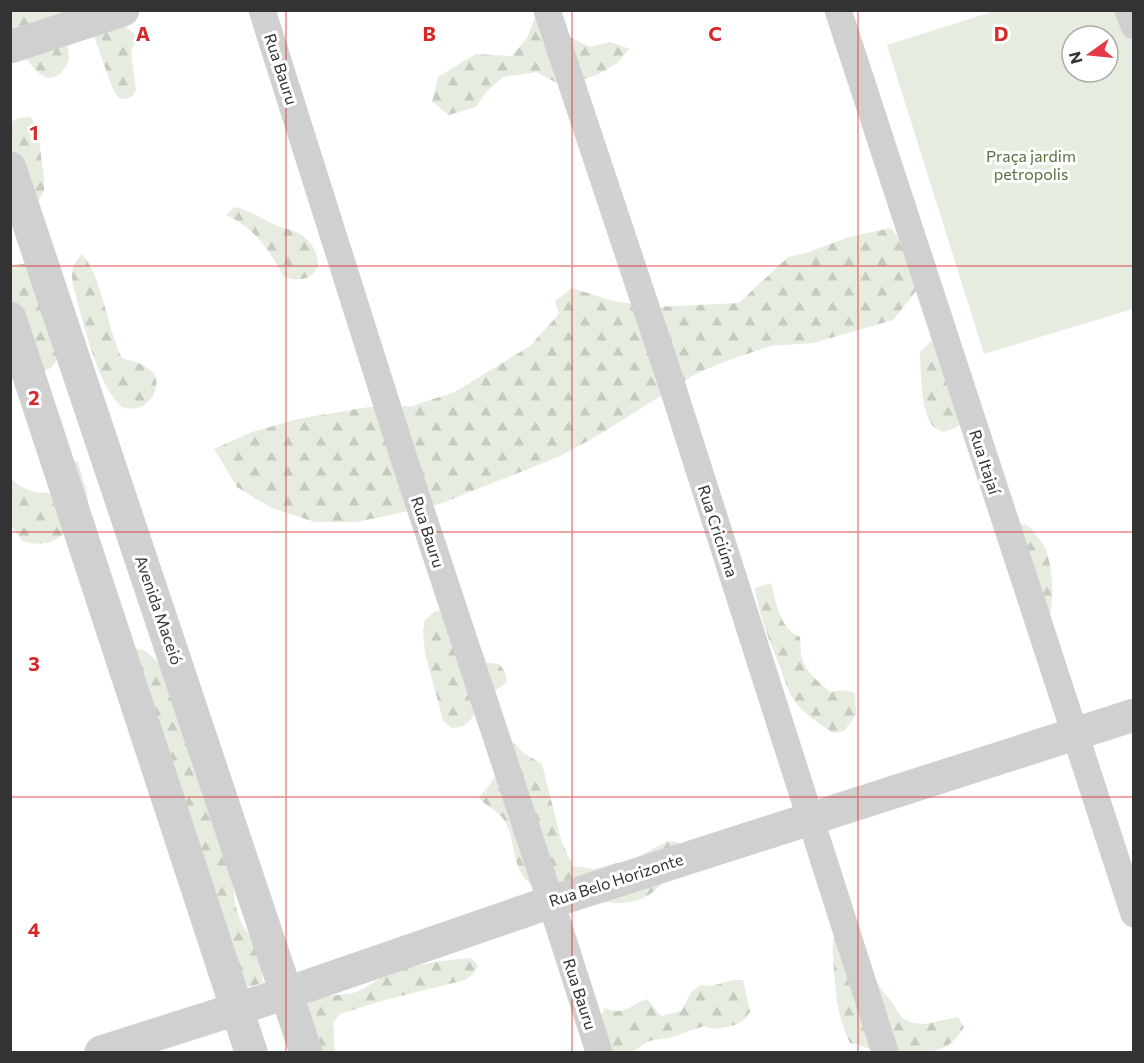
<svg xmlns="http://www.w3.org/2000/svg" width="1144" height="1063" font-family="Commissioner,sans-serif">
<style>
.forest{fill:url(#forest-firs)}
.park{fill:#e6ecdf;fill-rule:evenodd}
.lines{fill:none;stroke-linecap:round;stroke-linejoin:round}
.minor{stroke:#d0d0d0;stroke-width:27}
.tertiary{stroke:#d0d0d0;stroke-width:33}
.grid{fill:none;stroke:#d62828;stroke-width:1.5;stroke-opacity:0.55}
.labels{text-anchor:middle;stroke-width:6;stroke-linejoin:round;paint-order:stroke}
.street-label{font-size:16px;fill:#333;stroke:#fff}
.park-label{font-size:16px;fill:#56703f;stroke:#fff}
.grid-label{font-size:20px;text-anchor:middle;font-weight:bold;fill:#d62828;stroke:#fff;stroke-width:6;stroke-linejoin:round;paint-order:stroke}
</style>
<defs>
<pattern id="forest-firs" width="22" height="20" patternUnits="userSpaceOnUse" patternTransform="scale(1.5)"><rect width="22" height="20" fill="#e6ecdf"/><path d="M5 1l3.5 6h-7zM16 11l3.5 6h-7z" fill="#c6cbc0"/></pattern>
</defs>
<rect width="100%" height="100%" fill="#fff"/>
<g class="forest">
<path d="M15,11h100c2,4 5,9 8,13 6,8 14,7 13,19l-4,5 -1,5 5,36c-2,7 -6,10 -13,10l-5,-2 -6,-10 -18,-51 -31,2 5,10 1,12c-4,8 -9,17 -19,18 -14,1 -38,-38 -39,-50 -1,-5 0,-10 0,-15z"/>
<polygon points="535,18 557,22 570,37 590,47 610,42 630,49 616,64 597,75 578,81 557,83 536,72 503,77 487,91 476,107 449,115 432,102 438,77 476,54 512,56 527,38"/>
<polygon points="30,117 37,126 44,179 44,191 39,200 28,204 11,197 11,122 19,118"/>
<path d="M234,207c16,3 28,12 43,19 9,3 18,4 26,10 26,21 16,52 -19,41 -16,-28 -28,-48 -58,-62z"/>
<polygon points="891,228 911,255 916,291 893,320 813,343 771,346 732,359 697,373 597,436 558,457 440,504 357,522 315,522 272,508 237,487 214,449 252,432 298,419 369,407 412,406 455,392 530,346 559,314 555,301 572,288 612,301 654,307 739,303 788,257 806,253 849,237"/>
<path d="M82,254c20,22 25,75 40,104 16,5 41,10 33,33 -3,9 -10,15 -19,17 -6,1 -13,1 -17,-4 -23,-23 -37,-87 -46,-119 -2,-14 -1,-21 9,-31z"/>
<polygon points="16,264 27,264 57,359 51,368 40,372 11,307 10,266"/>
<path d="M931,341l8,9 27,69 -11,9 -11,4c-3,-1 -6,-2 -9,-4 -15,-13 -14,-58 -15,-76z"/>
<path d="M68,458l10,4 9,31 1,12c-23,25 -27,46 -66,36l-11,-16 -1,-47c15,14 32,18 51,13z"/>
<path d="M1020,523l10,4c4,7 10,12 14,19 10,20 11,60 3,80z"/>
<path d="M771,583c6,21 8,45 29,54 1,7 0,15 2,21 3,13 19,27 29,34l13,-2 11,3 1,22 -12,16 -11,2c-13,-9 -27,-18 -37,-30 -8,-11 -11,-22 -15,-34 -11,-27 -22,-52 -26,-81z"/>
<path d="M445,609l38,53 16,2 6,8 2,10c-6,6 -14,8 -20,14 -15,14 -12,32 -36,32l-8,-8 -18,-67 -2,-22 2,-11 9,-8z"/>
<polygon points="127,645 147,652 163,667 233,884 235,905 242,925 255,941 261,960 263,983 247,987"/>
<path d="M504,734l21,20 17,10 20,79 11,23 21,3 23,-6 11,-1 40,-21 10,1 7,10c-12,17 -24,39 -44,47 -28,12 -80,-7 -109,-14 -22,-16 -15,-44 -28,-65 -6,-9 -18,-14 -25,-22l22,-28z"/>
<path d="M834,930l57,71 12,18 11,4 11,1 33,-7 6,10c-15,26 -32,25 -59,25 -8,0 -16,2 -24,0 -10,-1 -20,-8 -31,-9 -14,-28 -15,-59 -17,-89 -1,-8 2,-15 1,-24z"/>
<polygon points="471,958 478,966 473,974 465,980 381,1001 340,1014 333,1023 335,1052 299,1052 301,1007 321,997 353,993 365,988 385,975 406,968 441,961"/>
<path d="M733,980h10l7,32 -6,8 -9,5 -21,4 -10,-3 -32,11 -23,4 -17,11h-25l-12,-25 10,-19c20,9 24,-3 42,-9l14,17 20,-5 11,-20 9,-6 11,1z"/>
</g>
<path class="park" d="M995,11h136l3,7 -1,291 -149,45 -97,-309zM1072,36h36v36h-36z"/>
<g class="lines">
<g class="minor">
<polyline points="262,10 405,462 551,902 599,1052"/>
<polyline points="547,10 669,376 885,1052"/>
<polyline points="838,10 1134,914"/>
<polyline points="1128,10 1134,26"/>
</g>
<g class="tertiary">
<polyline points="10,47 123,10"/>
<polyline points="10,168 306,1052"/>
<polyline points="10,318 251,1052"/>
<polyline points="101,1052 287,993 551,902 1134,715"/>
</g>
</g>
<path class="grid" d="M286,10v1042M572,10v1042M858,10v1042M10,266h1124M10,532h1124M10,797h1124"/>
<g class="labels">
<g class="street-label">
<text transform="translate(281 69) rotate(72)" y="6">Rua Bauru</text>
<text transform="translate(985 462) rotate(72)" y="6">Rua Itajaí</text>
<text transform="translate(718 531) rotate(72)" y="6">Rua Criciúma</text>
<text transform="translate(428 532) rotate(72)" y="6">Rua Bauru</text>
<text transform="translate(159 610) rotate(71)" y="6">Avenida Maceió</text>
<text transform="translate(616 880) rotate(-18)" y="6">Rua Belo Horizonte</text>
<text transform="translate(580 994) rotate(72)" y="6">Rua Bauru</text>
</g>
<g class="park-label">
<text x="1031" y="162">Praça jardim<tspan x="1031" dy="18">petropolis</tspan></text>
</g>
</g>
<g class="grid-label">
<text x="143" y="41">A</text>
<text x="429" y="41">B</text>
<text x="715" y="41">C</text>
<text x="1001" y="41">D</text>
<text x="34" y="140">1</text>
<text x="34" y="405">2</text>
<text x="34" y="671">3</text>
<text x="34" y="937">4</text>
</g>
<rect width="1144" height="1063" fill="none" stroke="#333333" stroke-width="24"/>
<g transform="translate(1090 54) rotate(255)"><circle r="28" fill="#ffffff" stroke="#adadad" stroke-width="1.5"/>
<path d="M0-4.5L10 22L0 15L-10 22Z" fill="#e63946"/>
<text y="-9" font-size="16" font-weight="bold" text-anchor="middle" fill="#333333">N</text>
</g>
</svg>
